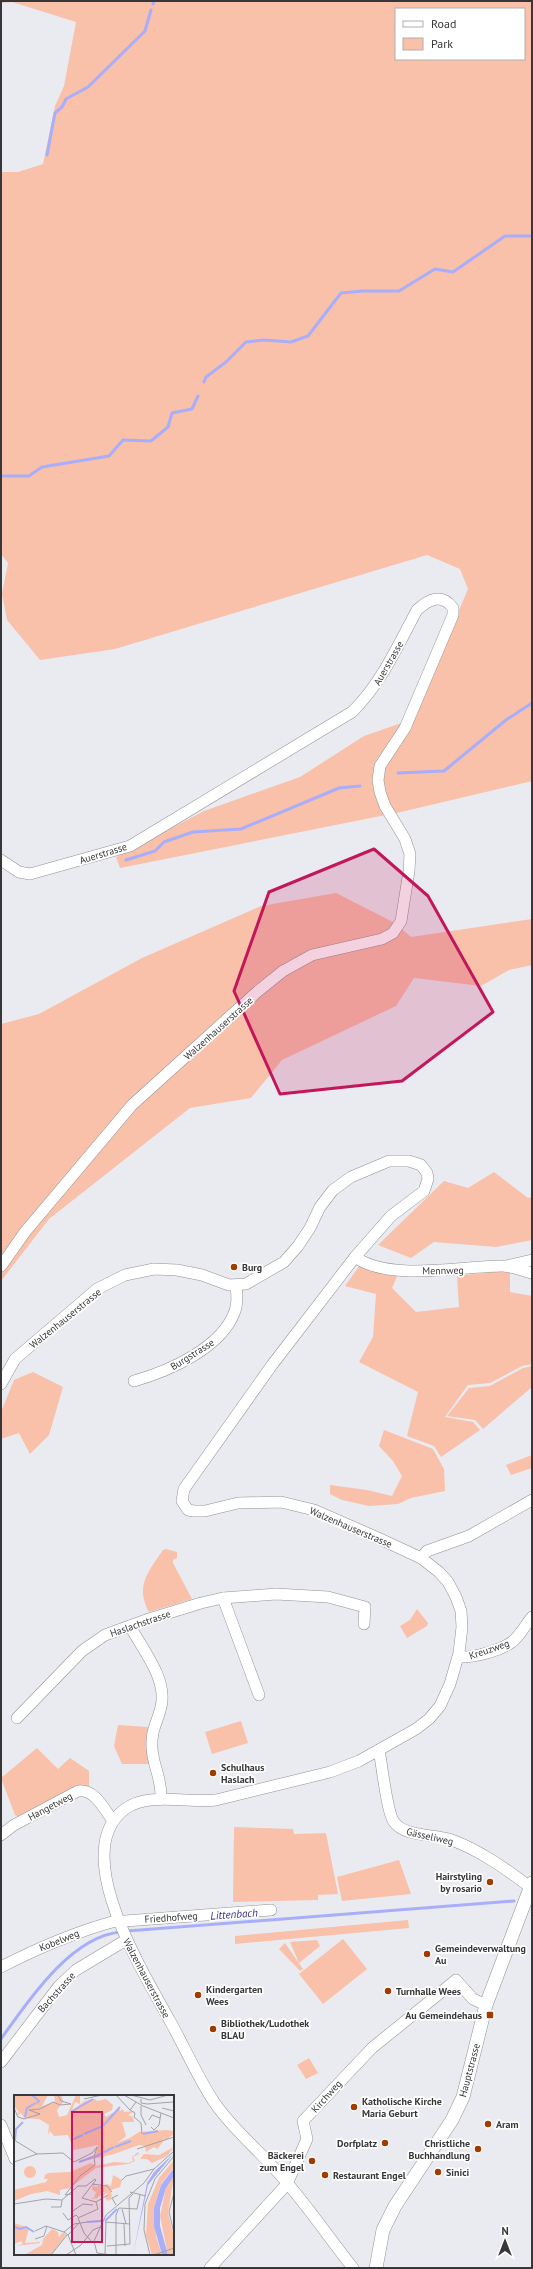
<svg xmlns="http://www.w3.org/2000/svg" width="533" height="2269" font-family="'PT Sans',sans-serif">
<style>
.green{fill:#f9c0aa;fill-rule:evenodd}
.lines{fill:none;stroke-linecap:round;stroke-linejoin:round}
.stream{stroke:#a9aefa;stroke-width:3}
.minor-casing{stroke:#919298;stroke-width:12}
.major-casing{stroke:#919298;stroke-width:14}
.minor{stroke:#fff;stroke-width:11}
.major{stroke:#fff;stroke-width:13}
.marked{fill:#c2185b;fill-opacity:0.2;stroke:#c2185b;stroke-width:3;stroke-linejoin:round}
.poi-dot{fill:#9f3c00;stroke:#fff;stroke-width:1.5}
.labels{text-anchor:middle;stroke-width:3.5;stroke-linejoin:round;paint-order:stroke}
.street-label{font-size:10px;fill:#373739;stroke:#fff}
.poi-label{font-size:10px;font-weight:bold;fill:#373739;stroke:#fff;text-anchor:start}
.water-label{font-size:11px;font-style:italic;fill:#373087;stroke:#fff}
.inset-river{fill:none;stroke:#a9aefa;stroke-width:2}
.inset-road{fill:none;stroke:#a2a3a7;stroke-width:1}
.view{fill:#c2185b;fill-opacity:0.15;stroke:#c2185b;stroke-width:2}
.inset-edge{fill:none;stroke:#373739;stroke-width:2}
</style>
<rect width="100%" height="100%" fill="#eaebf1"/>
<g class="green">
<path d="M1,1h531v780l-131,31 -281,56 -4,-11 88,-46 96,-34 64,-41 49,-17 55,-130 -8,-20 -33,-14 -312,94 -75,11 -33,-40 -5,-26 6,-31 -7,-9v-382h17l25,-8 12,-58 9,-20 12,-64 -64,-20 -11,1zM396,9h128v50h-128z"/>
<polygon points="336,893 395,923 411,937 532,919 532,965 509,970 481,986 414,978 396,1006 282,1060 251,1098 190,1108 49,1219 1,1281 1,1024 39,1014 142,958 261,906"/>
<polygon points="494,1172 528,1198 532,1197 532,1240 496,1247 434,1242 411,1258 378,1245 444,1181 468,1188"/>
<polygon points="360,1265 398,1274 392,1288 416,1312 459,1307 457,1276 499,1271 510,1273 510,1292 532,1296 532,1364 522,1366 490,1383 468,1385 445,1417 473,1422 480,1430 441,1457 434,1446 407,1436 418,1392 359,1362 373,1337 376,1294 345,1286"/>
<polygon points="532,1366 532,1387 483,1429 475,1420 447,1416 469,1388 490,1386 523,1368"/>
<polygon points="33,1372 63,1387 49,1435 30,1454 19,1433 1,1439 1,1412 14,1380"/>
<polygon points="384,1430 433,1449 444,1469 445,1491 411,1498 398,1504 369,1506 342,1500 330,1494 330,1485 367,1490 392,1496 402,1476 393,1461 379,1446"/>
<polygon points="532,1455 532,1468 511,1475 506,1465"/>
<path d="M166,1549l11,3v6l-4,2v3l19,36 -43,13c-14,-26 -1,-40 14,-62z"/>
<polygon points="417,1609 428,1623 427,1626 407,1638 400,1626 410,1620"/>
<polygon points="241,1721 248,1743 212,1754 205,1732"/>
<polygon points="118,1725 148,1727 147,1744 151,1764 122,1764 114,1746"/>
<polygon points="37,1748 58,1769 70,1758 89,1771 89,1786 81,1787 18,1817 15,1815 1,1778"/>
<polygon points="234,1827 293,1829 294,1834 326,1833 338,1894 318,1895 318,1900 233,1902"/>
<polygon points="399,1860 411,1894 342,1901 337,1877"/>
<polygon points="408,1920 409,1928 235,1944 235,1936"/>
<polygon points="343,1939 367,1969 323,2004 299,1974"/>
<polygon points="317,1940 320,1946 299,1963 290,1942"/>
<polygon points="285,1943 303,1969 300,1971 279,1949"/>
<polygon points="309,2058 318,2073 306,2079 297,2065"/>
</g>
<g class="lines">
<g class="stream">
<polyline points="153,4 154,1"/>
<polyline points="47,155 55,113 62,107 66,99 88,87 145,31 151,10"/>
<polyline points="204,382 206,377 226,362 246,342 264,340 291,342 308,336 341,293 363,291 399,291 435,269 453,272 505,236 532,236"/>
<polyline points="1,476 29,476 42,467 109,456 123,440 151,441 168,427 172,413 192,409 198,396"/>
<polyline points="398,773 444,771 506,720 532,703"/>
<polyline points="126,860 155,851 164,842 193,832 241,829 339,788 360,786"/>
<polyline points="127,1931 514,1901"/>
<path d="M1,2039c27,-38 70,-103 120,-107"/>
</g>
<g class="minor-casing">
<g id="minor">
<path d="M1,860l18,12 11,2 100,-28 222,-134c29,-28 46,-67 65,-102 12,-11 25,-17 36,-2v7l-48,113 -25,38 -2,14 2,12 5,14 20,33 5,15 -1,17 -8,50 -8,12 -11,6 -70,16 -29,16 -26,21 -125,113 -107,127 -24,34"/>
<path d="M355,1257c35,25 106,9 147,9 10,0 21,5 30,7"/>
<polyline points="506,1266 532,1260"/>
<path d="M134,1381c35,-10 88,-33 101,-70 3,-8 2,-17 1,-25"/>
<path d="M1,1384l14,-25 82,-70 28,-14 29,-6 23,1 25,5 27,10 17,-1 38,-22 14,-16 12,-18 10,-21 13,-17 18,-13 38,-16h20l12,4 6,8 1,6 -4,12 -33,25 -36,41 -83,108 -88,124 -2,12 6,9 6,1h11l33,-8 43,-1 33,8 64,28 43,20 18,14 9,10 8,15 5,14 1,16 -3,26 -9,31 -10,22 -11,13 -13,10 -57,32 -29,11 -114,28c-28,3 -68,-8 -91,9 -58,43 20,166 45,212 15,27 27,55 44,81 17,25 40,44 60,66 29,31 52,66 79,100"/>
<polyline points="421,1558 427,1551 469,1536 532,1500"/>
<polyline points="223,1598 259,1695"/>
<path d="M130,1626c12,23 38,53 31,81 -4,17 -10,22 -9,41 1,19 10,30 9,51"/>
<path d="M458,1657c16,1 41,-6 54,-15 8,-6 14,-18 20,-25"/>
<polyline points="17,1718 82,1651 105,1635 149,1619 201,1603 223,1598 276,1594 328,1597 365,1607 364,1624"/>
<path d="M379,1750c3,15 8,63 15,72 11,15 38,12 55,17 29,10 57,30 81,48"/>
<path d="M1,1835l13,-10 64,-34c17,-2 26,18 35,30"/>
<path d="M1,1967c35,-18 72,-34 111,-45l159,-12"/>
<polyline points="1,2062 59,1986 76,1970 126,1940"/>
<polyline points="1,2125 15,2159"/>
<polyline points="210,2268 287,2184 307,2139 303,2121 372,2048 456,1980 473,1999 486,2005"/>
</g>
</g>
<g class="major-casing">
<polyline id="major" points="376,2268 383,2230 395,2206 452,2120 463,2097 486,2005 532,1883"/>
</g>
<use href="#minor" class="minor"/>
<use href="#major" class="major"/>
</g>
<path class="marked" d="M374,849l54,47 65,116 -91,69 -122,13 -46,-103 35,-99z"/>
<g class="poi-dot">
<circle cx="234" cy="1267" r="4"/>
<circle cx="213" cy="1773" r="4"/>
<circle cx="490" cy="1882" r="4"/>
<circle cx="427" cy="1954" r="4"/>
<circle cx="388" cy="1991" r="4"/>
<circle cx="198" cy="1995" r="4"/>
<rect x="486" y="2011" width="8" height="8" rx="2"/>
<circle cx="213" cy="2029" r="4"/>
<circle cx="354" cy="2107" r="4"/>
<circle cx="488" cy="2124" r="4"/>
<circle cx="385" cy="2143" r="4"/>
<circle cx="478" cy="2149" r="4"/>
<circle cx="312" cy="2161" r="4"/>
<circle cx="438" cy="2172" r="4"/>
<circle cx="325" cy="2175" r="4"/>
</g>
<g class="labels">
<g class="street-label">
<text transform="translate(388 663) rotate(-60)" y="4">Auerstrasse</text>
<text transform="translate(103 853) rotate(-17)" y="4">Auerstrasse</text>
<text transform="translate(218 1028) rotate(-42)" y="4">Walzenhauserstrasse</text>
<text transform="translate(443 1270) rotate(-1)" y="4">Mennweg</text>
<text transform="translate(65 1318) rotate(-39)" y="4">Walzenhauserstrasse</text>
<text transform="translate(192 1354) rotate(-32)" y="4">Burgstrasse</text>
<text transform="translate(351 1527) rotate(23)" y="4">Walzenhauserstrasse</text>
<text transform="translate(140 1623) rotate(-19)" y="4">Haslachstrasse</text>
<text transform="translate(489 1649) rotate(-19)" y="4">Kreuzweg</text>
<text transform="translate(50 1806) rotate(-28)" y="4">Hangetweg</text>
<text transform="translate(430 1836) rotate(13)" y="4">Gässeliweg</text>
<text transform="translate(171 1917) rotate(-4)" y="4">Friedhofweg</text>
<text transform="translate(59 1940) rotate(-22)" y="4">Kobelweg</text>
<text transform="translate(147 1978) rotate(62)" y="4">Walzenhauserstrasse</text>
<text transform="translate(56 1992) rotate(-48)" y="4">Bachstrasse</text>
<text transform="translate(469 2070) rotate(-75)" y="4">Hauptstrasse</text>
<text transform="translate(326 2096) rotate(-48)" y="4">Kirchweg</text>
</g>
<g class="poi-label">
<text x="242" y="1271">Burg</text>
<text x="221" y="1771">Schulhaus<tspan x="221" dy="12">Haslach</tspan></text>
<text x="482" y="1880" text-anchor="end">Hairstyling<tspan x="482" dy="12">by rosario</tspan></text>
<text x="435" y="1952">Gemeindeverwaltung<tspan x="435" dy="12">Au</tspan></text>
<text x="206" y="1993">Kindergarten<tspan x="206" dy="12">Wees</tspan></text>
<text x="396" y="1995">Turnhalle Wees</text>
<text x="482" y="2019" text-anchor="end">Au Gemeindehaus</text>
<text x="221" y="2027">Bibliothek/Ludothek<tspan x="221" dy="12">BLAU</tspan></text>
<text x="362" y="2105">Katholische Kirche<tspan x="362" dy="12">Maria Geburt</tspan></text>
<text x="496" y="2128">Aram</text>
<text x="377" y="2147" text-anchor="end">Dorfplatz</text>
<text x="470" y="2147" text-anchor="end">Christliche<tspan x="470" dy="12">Buchhandlung</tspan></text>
<text x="304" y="2159" text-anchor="end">Bäckerei<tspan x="304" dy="12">zum Engel</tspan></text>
<text x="446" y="2176">Sinici</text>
<text x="333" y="2179">Restaurant Engel</text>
</g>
<g class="water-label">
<text transform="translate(234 1914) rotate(-4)" y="4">Littenbach</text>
</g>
</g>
<g transform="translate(14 2095)">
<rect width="160" height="160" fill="#eaebf1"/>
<path d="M0,0h34l-6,11 13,-4 -1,-7h16l-8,1 1,6 -6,8 2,7 8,-2 9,-20h4v9l-5,-2 -3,8 13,-9 10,-2 2,2 9,-2 7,6 -1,5 -8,4 2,3 13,-8 1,2 3,-2 1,3 11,-1 -7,4 5,2 1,5h-12l4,14 -9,7 13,-5 9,-6 27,-2 8,1v3l-7,5 -5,1 1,2 -6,7 -3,-2 -8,5 -1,-6 -6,-1 -25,9 -35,8 17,-8 2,-9 -24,5 -6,-15 -14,1 -4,-5 -2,4 1,-10 -10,-6 -15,-1 -3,-5 -5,3 3,-4 -5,-6zM160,52l-7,9 -15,7 -5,-4h-7l4,-5 15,1zM124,57l1,2 -6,3 2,4 -7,3 -32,4 -26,20 -10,2v5l-13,-4 -16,3 -17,7v-11l32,-8 2,-3h-4l1,-4 3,-2 22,-1 21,-9 5,3 18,-4 14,1 5,-2 -1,-4zM160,65v7l-13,17 -7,24 2,29 6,18h-10l-6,-20 2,-31 11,-26zM10 77a6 6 0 1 1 12 0a6 6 0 1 1-12 0ZM99,80l9,5 -2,7 -9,3 1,9 -5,2 -2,-4 3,-2 -1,-2 -6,4 4,-6 -8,7 -4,1 -2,-1h3l2,-6 -4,-2 1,-5 3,2 11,-3 4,2zM160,81l-6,37 6,24v18h-6l-8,-39 6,-28zM0,128l15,5 -4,15 15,-1v1l-24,3 7,-2 -2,-3 -7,3zM38,134l6,3 1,5 4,-5 3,3 -15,20h-27l18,-10 1,-6z" fill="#f9c0aa"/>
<path d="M160,58l-26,32 -15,70 14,-72 7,-11zM160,73v8l-8,12 -6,20v18l8,29h-6l-8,-29v-18l7,-23z" fill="#a9aefa"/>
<path class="inset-river" d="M18,0l7,6 -2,2M57,17l22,-13M11,22l2,-9 9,-5M70,39l19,-8 17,-19M129,39l15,-3M1,45l1,-11 7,-7M57,45l12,-5M101,52l16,-6M81,62l19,-10M65,67l14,-5M91,126l12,-12M73,127l14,-1M0,132l6,2 6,-2 8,5"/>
<path class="inset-road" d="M102,0l14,15 6,-8M110,0l19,11 31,12M117,0l19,5 18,-5M70,4l18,-4M127,4v4l6,1 26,-2M127,11v9l5,10M0,13l4,9 6,2 16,-5 -11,-4 11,-1 13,-7 7,3 11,-1 -10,-3 -3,-6M148,13l12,3M116,15l5,3 -1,4 7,6 1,11M135,25l3,-5 8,3M137,32l3,3 5,-5 2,-12M0,45l23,14M123,54l37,-12M0,67l23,-8 26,-1 11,9 18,-9 5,-6 -3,10 1,8 -15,11 -15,19 6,-1M108,85l4,-4 28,-7M78,89l15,2 5,6M116,97l16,4M160,98l-5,19 5,21M82,107l12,-7M0,109l32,-5 16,1 16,-14h8l9,-7M102,110l-4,-7 6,-3M37,112h10l1,-7M105,113l18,1 3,-14M108,114l4,15M59,116l10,-7 10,1M49,118l5,7 8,-5 2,2M91,127l25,2M110,129l1,22M21,136l11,-5 18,6M50,137l10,-8 13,-2M50,137l4,3 8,20M54,140l11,-12M21,144l9,-3 3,-10M79,148l-9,-10 -6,-15 20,-9 -2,-7 -14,-4 14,-18 -1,-1M93,151l23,-2 -1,-46 4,-4M83,158l-3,-12 12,-26 38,-32 10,-14 20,-18M83,158l14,2M91,159l1,-32M37,160l16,-20M52,160l15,-10 12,-15 7,-3M102,160v-40l3,-7M136,160l-6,-25 1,-26 10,-25 19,-23M140,160l20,-7"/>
<path class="view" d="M58,17h30v130h-30z"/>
<rect width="160" height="160" class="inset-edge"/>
</g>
<rect width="533" height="2269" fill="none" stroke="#373739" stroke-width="4"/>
<rect x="395" y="8" width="130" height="52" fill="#ffffff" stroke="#afafb0"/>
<rect x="403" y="21" width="20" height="6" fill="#ffffff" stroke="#afafb0"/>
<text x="431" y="28" font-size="12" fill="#373739">Road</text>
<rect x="403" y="38" width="20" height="12" fill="#f9c0aa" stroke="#afafb0"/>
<text x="431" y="48" font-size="12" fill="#373739">Park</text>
<g transform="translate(505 2241)" stroke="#ffffff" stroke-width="3" paint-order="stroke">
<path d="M0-3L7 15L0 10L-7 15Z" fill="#373739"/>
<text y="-6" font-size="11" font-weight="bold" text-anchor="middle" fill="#373739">N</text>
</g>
</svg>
